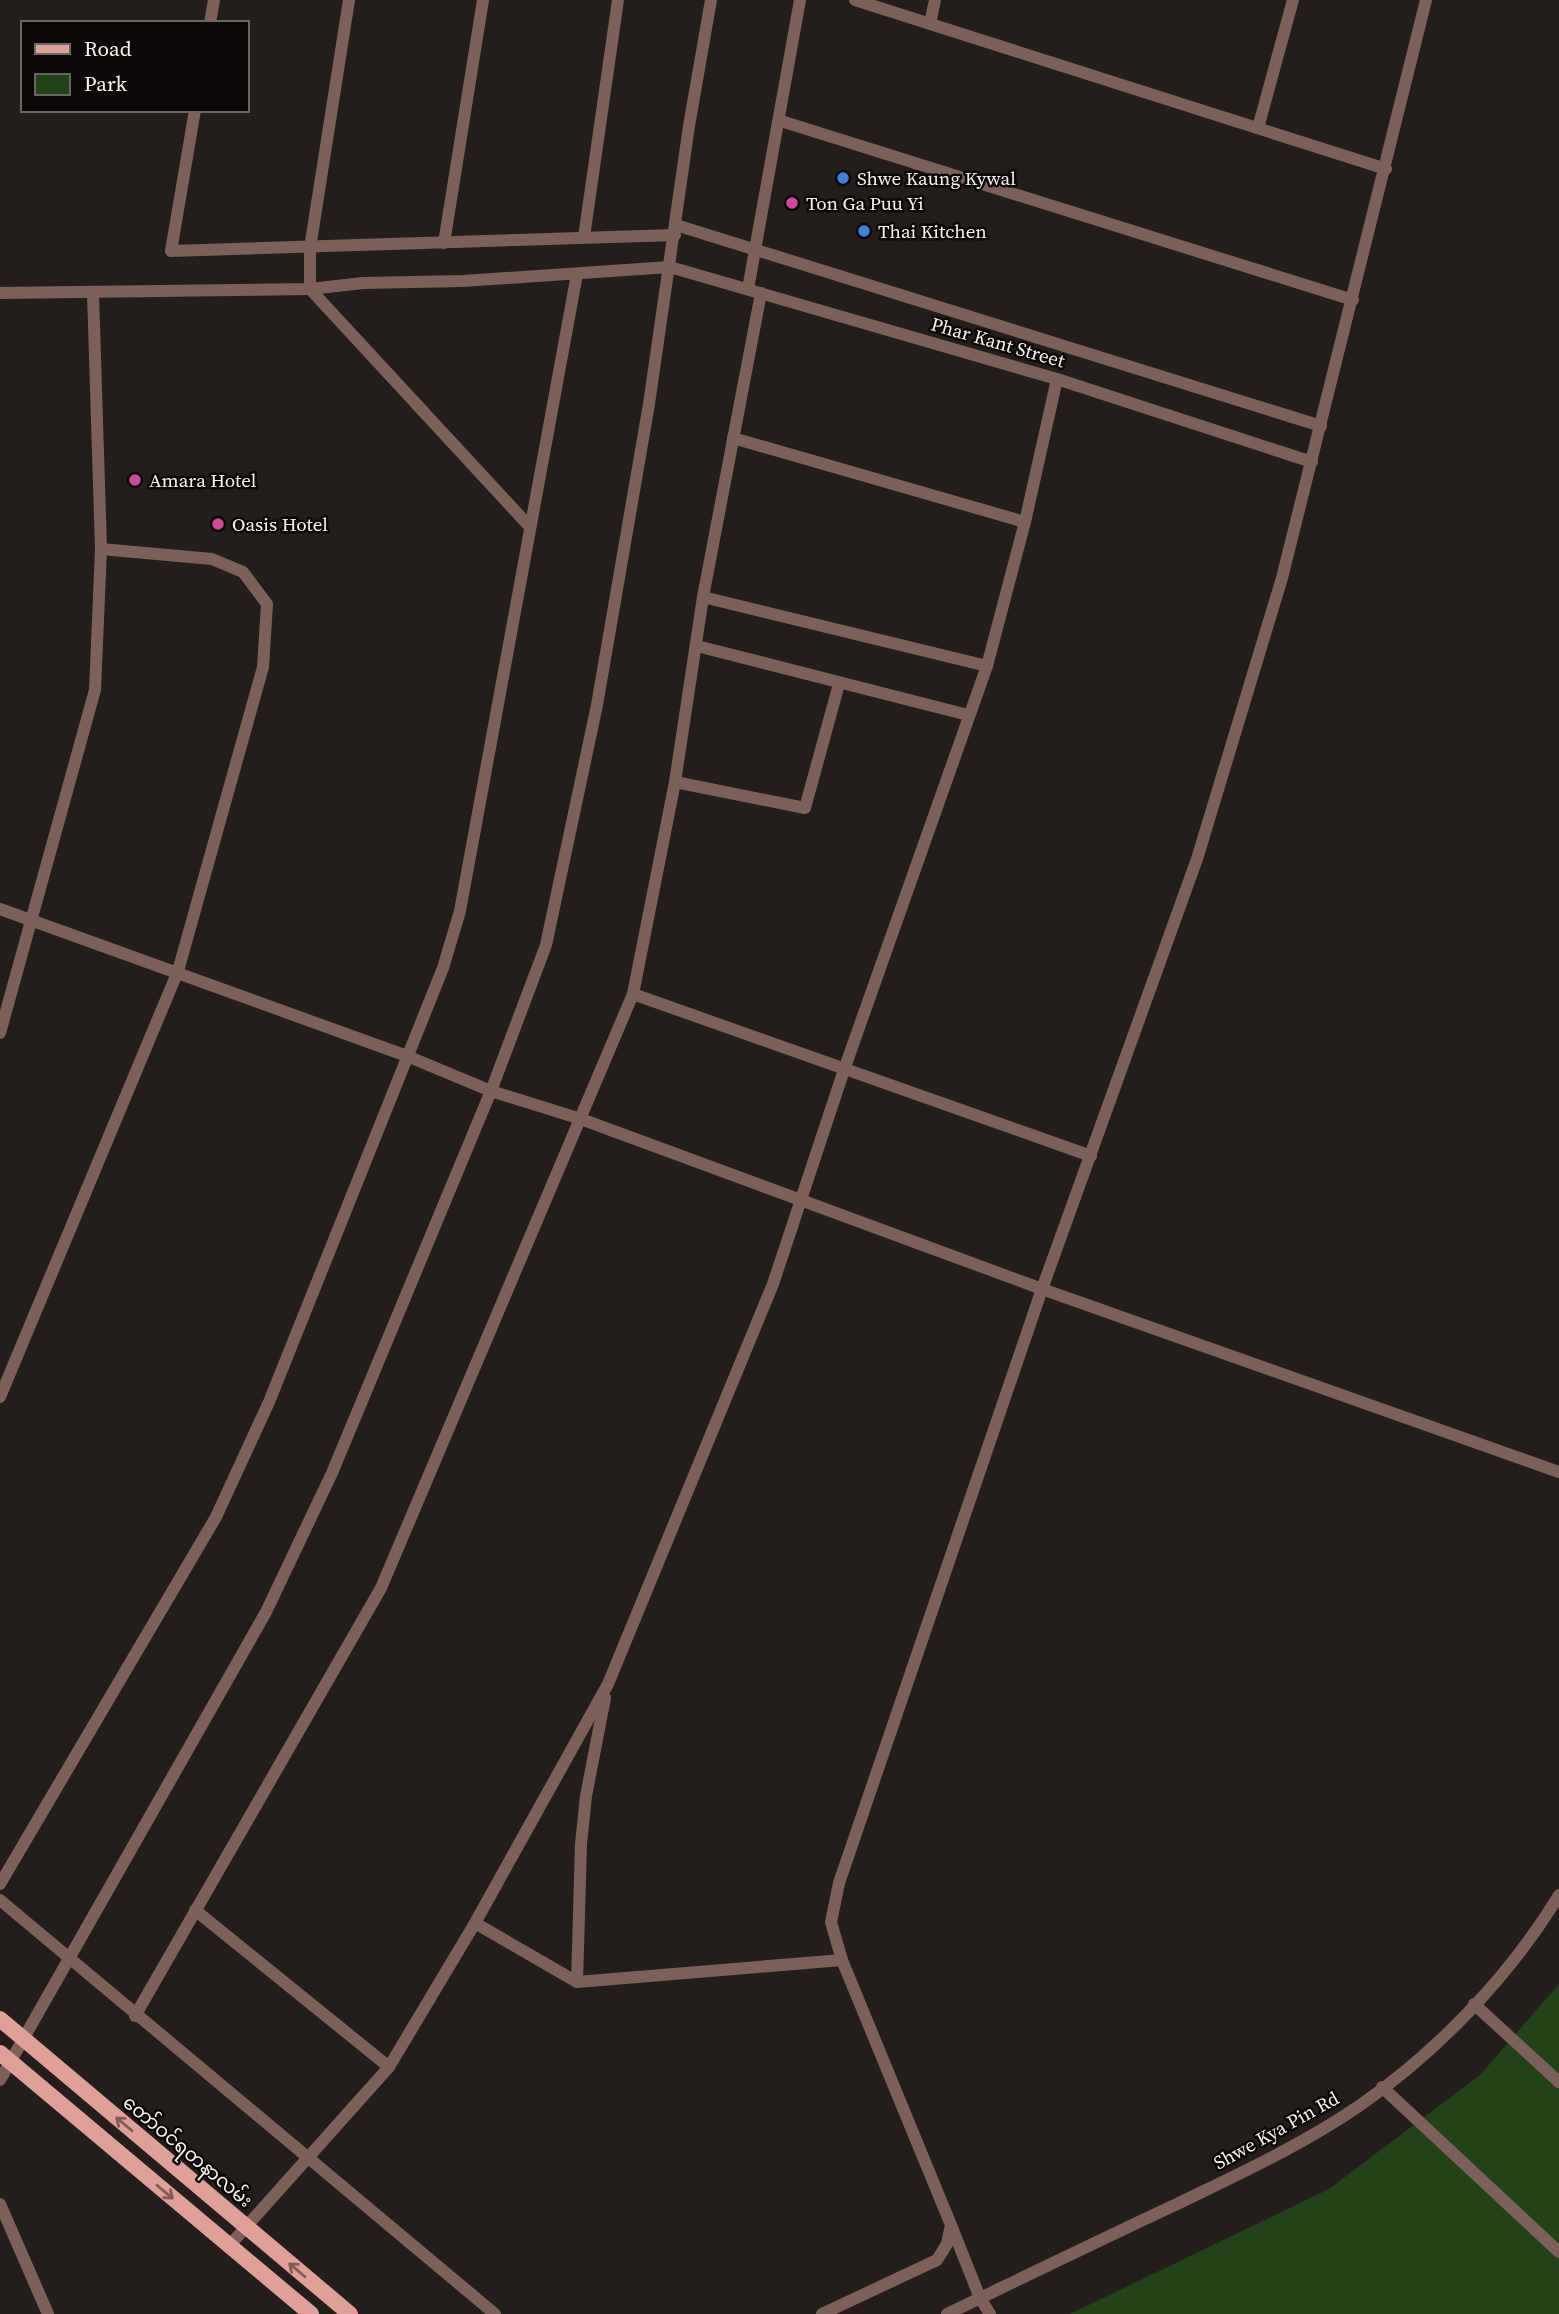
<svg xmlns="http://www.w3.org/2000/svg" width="1559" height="2314" font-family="'Source Serif 4','Noto Sans Myanmar',serif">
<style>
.green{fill:#224218}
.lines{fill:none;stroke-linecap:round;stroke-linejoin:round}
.minor{stroke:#7e605b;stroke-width:12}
.major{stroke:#dfa097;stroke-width:16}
.oneway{stroke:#805c56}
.shop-dot{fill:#3f7fe0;stroke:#0b0807;stroke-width:2.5}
.hotel-dot{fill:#d1479c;stroke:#0b0807;stroke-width:2.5}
.labels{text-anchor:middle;stroke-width:5;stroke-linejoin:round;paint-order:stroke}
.poi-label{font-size:19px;fill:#f6f3f0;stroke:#0b0807;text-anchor:start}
.street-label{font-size:19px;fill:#f6f3f0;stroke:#0b0807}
</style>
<rect width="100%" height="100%" fill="#231e1b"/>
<polygon class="green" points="1559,1984 1559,2314 1070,2314 1329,2189 1480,2075"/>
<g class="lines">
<g class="minor">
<polyline points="349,0 310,248 310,289 530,527"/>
<polyline points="855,0 1386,169"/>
<polyline points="210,23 214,0"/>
<polyline points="930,24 935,0"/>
<polyline points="195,110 171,251 675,235"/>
<polyline points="781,121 1353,300"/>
<polyline points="1258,128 1293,0"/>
<polyline points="676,225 1321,426"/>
<polyline points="584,237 618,0"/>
<polyline points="444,243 483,0"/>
<polyline points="748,289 800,0"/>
<polyline points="0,293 310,289 363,283 463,281 670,267 1057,379 1312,462"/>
<polyline points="733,438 1025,522"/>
<polyline points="703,597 987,666"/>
<polyline points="697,646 968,715"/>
<polyline points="675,782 805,808 839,684"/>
<polyline points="0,909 407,1056 491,1091 581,1119 1042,1289 1559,1472"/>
<polyline points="633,994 1091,1156"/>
<polyline points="0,1033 95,690 101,549 93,293"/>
<polyline points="0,1397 178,971 263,667 267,604 243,572 212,559 101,549"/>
<polyline points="0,1884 216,1517 269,1402 443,968 460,911 577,274"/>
<polyline points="0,1900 495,2314"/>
<polyline points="195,1910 389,2067"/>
<polyline points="475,1923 577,1982 842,1960"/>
<polyline points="577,1982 581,1844 586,1796 605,1698"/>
<polyline points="1474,2004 1559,2082"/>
<polyline points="135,2016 381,1588 633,994 675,782 703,597 761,293"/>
<polyline points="0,2080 266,1612 332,1473 491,1091 546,945 597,705 649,404 689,126 711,0"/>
<polyline points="1382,2087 1559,2252"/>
<polyline points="0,2204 48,2314"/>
<polyline points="951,2225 980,2298 990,2314"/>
<polyline points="229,2246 389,2067 475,1923 608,1684 773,1284 845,1067 987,666 1025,522 1057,379"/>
<polyline points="822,2314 937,2260 947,2244 951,2225 842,1960 831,1922 839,1883 1042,1289 1197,859 1282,578 1426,0"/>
<path d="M947,2314c77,-37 153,-74 230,-110 62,-30 125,-59 182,-98 78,-54 151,-130 200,-211"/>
</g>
<g class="major">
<polyline points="0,2019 350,2314"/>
<polyline points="0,2053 311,2314"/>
</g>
</g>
<defs><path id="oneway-shaft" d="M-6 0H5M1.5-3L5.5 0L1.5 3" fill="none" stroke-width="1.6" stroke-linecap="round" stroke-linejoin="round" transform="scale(1.75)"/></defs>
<g class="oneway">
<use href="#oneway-shaft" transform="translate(124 2124) rotate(-140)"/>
<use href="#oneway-shaft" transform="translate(165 2192) rotate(40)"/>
<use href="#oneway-shaft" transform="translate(297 2270) rotate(-140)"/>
</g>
<g class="shop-dot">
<circle cx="843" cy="178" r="7"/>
<circle cx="864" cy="231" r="7"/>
</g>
<g class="hotel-dot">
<circle cx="792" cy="203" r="7"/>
<circle cx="135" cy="480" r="7"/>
<circle cx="218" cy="524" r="7"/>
</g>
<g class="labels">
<g class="poi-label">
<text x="857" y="185">Shwe Kaung Kywal</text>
<text x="806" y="210">Ton Ga Puu Yi</text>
<text x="878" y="238">Thai Kitchen</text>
<text x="149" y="487">Amara Hotel</text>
<text x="232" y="531">Oasis Hotel</text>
</g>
<g class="street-label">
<text transform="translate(998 342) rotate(16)" y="7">Phar Kant Street</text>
<text transform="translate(1276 2130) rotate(-29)" y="7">Shwe Kya Pin Rd</text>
<text transform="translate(188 2151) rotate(40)" y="7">တော်ဝင်ရတနာလမ်း</text>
</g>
</g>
<rect x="21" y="21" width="228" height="91" fill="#0b0807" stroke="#696664" stroke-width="2"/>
<rect x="35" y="44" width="35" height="10" fill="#dfa097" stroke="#696664" stroke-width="2"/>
<text x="84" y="56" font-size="21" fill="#f6f3f0">Road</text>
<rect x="35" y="74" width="35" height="21" fill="#224218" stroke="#696664" stroke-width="2"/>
<text x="84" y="91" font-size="21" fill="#f6f3f0">Park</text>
</svg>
